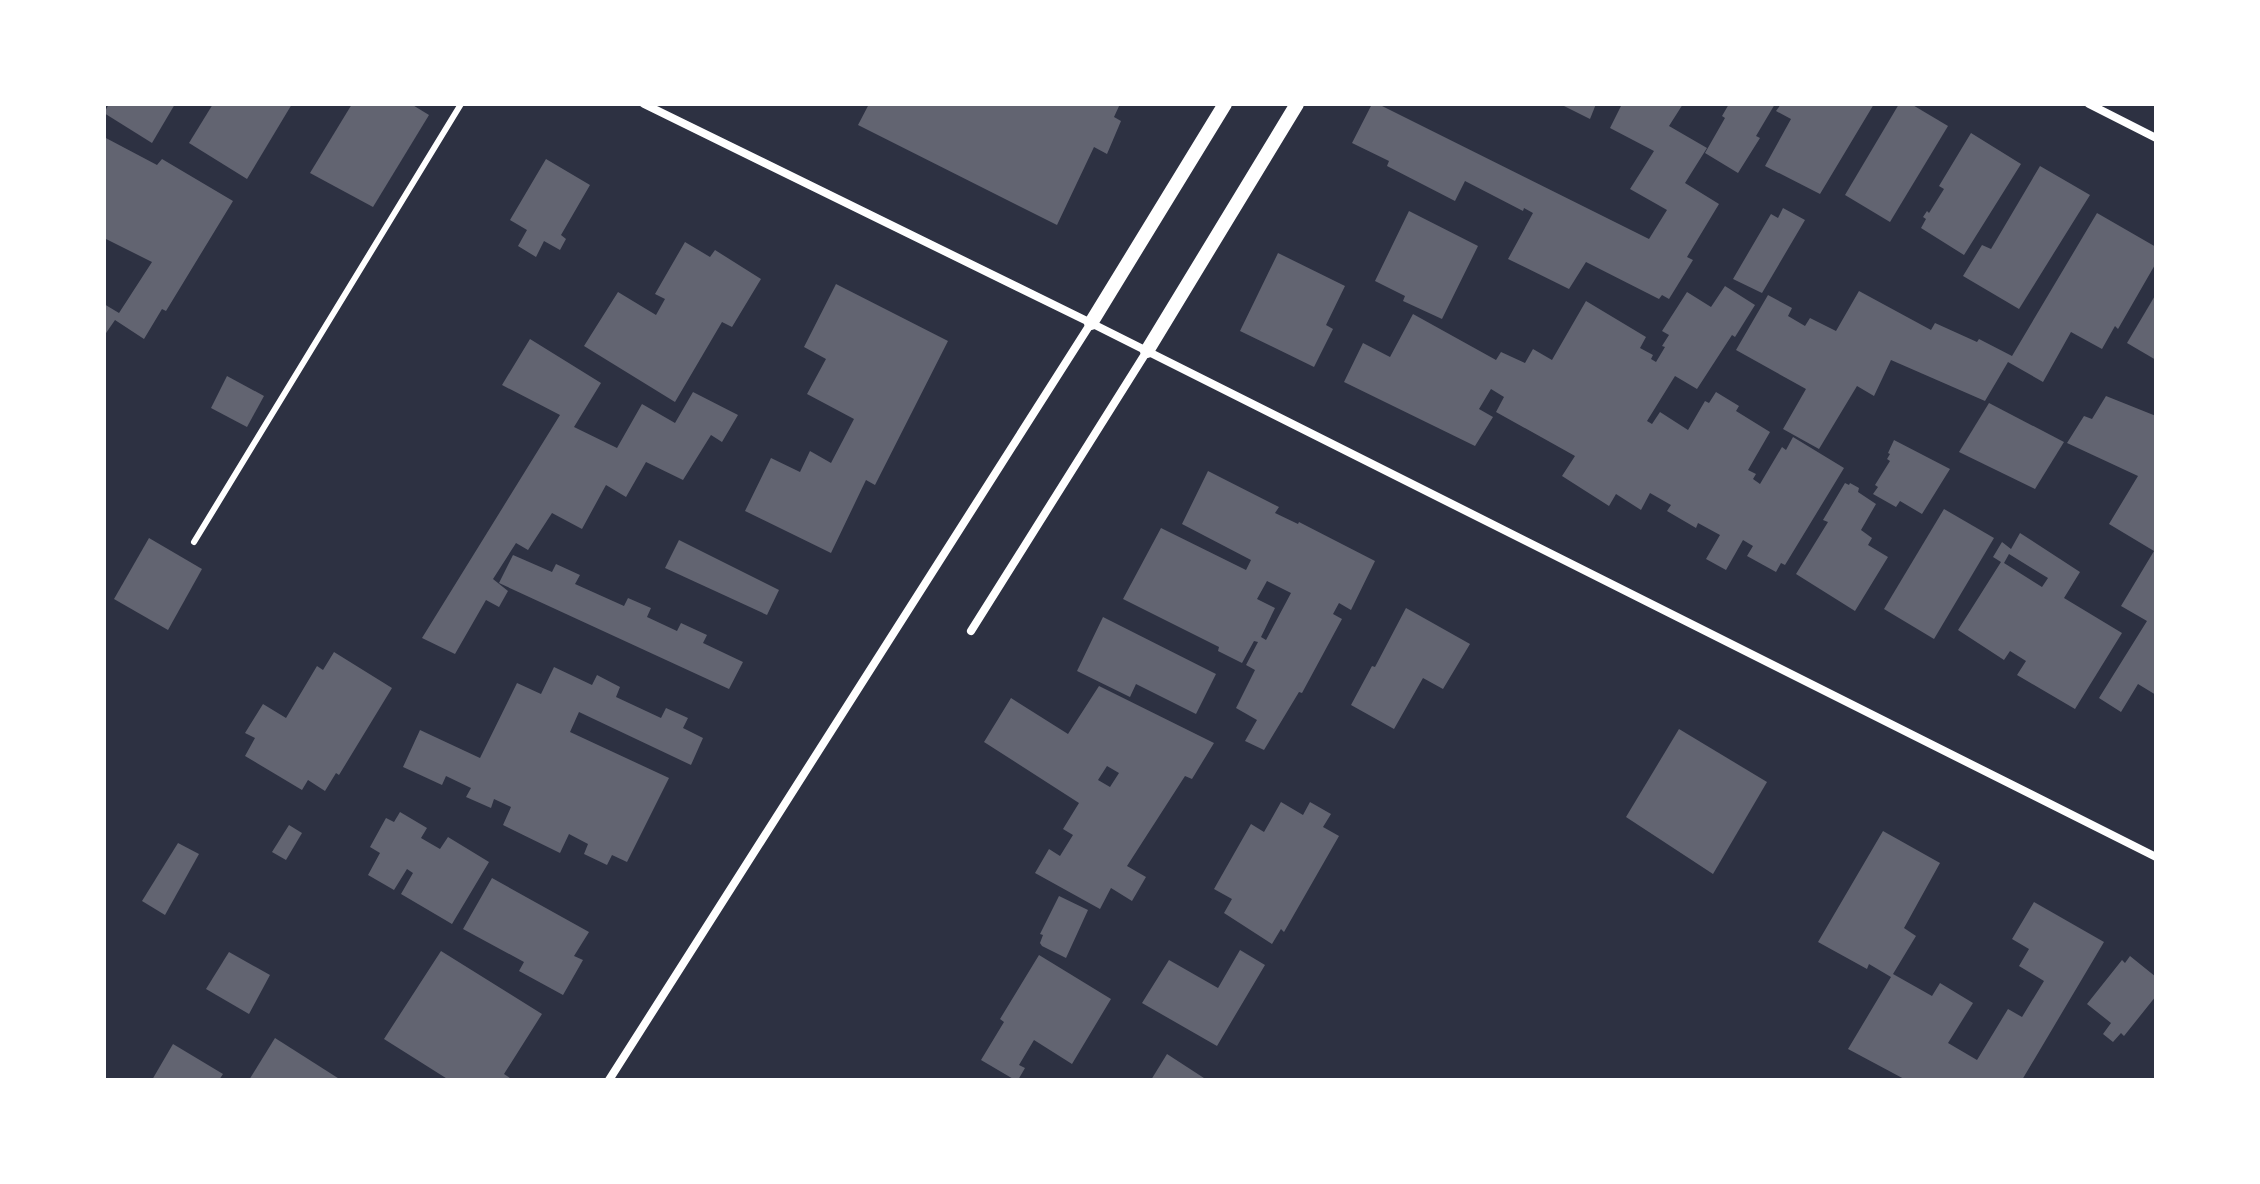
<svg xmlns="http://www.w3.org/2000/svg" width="2260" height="1184" font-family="'Golos Text',sans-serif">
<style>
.building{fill:#626471;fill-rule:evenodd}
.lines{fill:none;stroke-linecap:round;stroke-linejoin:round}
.service{stroke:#fff;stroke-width:6}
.minor{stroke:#fff;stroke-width:8}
.tertiary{stroke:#fff;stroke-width:14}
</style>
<rect width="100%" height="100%" fill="#2d3142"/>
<g class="building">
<polygon points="109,104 175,104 152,143 104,113"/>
<polygon points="213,104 292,104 247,179 189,143"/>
<polygon points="352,104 411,104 429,115 373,207 310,173"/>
<polygon points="869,104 1120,104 1114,117 1121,121 1107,154 1094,147 1057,225 858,125"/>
<polygon points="1372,104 1378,104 1649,239 1667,210 1630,189 1654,151 1610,128 1622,104 1683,104 1669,126 1707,148 1685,183 1719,204 1687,257 1693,260 1669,299 1662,295 1659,299 1586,262 1569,289 1508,259 1533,213 1524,208 1523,211 1465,181 1455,201 1387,166 1389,161 1352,143"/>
<polygon points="1560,104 1596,104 1590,119"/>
<polygon points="1729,104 1775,104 1756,136 1760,138 1738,173 1705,153 1725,118 1722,116"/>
<polygon points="1781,104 1874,104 1820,194 1765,166 1791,119 1776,111"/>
<polygon points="1899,104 1911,104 1948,126 1890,222 1845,195"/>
<polygon points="1971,133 2021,164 1964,255 1921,228 1926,219 1923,217 1927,211 1929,213 1944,189 1939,186"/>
<polygon points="104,137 157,165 162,159 233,201 166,311 162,309 144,339 115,320 104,336 104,304 119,313 152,262 104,238"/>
<polygon points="546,159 590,185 561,235 566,239 560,250 544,241 536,257 518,246 527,230 510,220"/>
<polygon points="2040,166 2090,195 2019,309 1963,276 1982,245 1991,249"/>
<polygon points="1783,208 1805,220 1762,293 1733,279 1771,214 1778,218"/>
<polygon points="1409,211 1478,246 1442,319 1403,301 1405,296 1375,281"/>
<polygon points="2097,213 2156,247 2156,263 2118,329 2115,326 2102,349 2071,332 2043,382 2008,362 1985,401 1891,360 1874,396 1857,386 1819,449 1783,429 1806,389 1736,350 1768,295 1792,308 1788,316 1805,326 1810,318 1836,331 1859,291 1931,330 1935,323 1977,342 1979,339 2012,356"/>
<polygon points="685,242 710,257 715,250 761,279 732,327 722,322 675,402 584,346 618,292 656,315 665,299 655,294"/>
<polygon points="1278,253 1345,286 1326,325 1333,329 1314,367 1240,331"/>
<polygon points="836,284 948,341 875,485 866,480 831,553 745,511 771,458 800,472 810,451 831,463 854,419 807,394 826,359 804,347"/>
<polygon points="1725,286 1755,305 1735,337 1732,335 1697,389 1675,376 1647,421 1652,424 1660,412 1688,430 1705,401 1709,403 1716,392 1739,406 1736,411 1770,432 1748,470 1756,474 1753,479 1760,484 1782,447 1786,450 1793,437 1844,468 1785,565 1781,563 1776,572 1747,556 1753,546 1743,540 1726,570 1706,559 1720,535 1698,523 1696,528 1667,511 1671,505 1650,493 1641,510 1616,494 1609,506 1562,476 1575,456 1496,412 1504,397 1491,389 1479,409 1493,417 1475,446 1344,382 1363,343 1390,357 1413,314 1496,360 1501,352 1525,363 1533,349 1552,360 1586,301 1646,337 1640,348 1653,355 1651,359 1656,362 1665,347 1662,346 1669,335 1662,331 1687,292 1711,307"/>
<polygon points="2156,294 2156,360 2127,343"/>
<polygon points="530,339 601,383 574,427 617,448 642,404 675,423 693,392 738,415 722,442 711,435 683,480 646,462 626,497 606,485 582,529 552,513 528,550 516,543 493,579 508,591 499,607 486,600 455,654 422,638 560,415 502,385"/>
<polygon points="227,376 264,396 247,427 211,408"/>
<polygon points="2106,396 2156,416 2156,695 2138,684 2121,712 2099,698 2147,621 2121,606 2154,551 2109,524 2138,476 2067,443 2084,416 2092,419"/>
<polygon points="1989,403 2064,442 2035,489 1959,452"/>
<polygon points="1894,440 1950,469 1922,514 1900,501 1896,507 1873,494 1878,487 1875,485 1890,461 1887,459 1890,454 1888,453"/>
<path d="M1208,471l71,36 -4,6 23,11 1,-2 76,39 -24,49 -12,-7 -6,11 9,5 -40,74 -3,-1 -35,58 -19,-9 12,-21 -21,-12 19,-38 -9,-5 12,-23 -4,-1 -12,22 -24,-12 1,-4 -96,-48 38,-71 85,42 5,-10 -69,-36zM1267,581l24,12 -25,47 -5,-3 14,-29 -18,-9z"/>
<polygon points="1845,483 1849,485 1850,483 1859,488 1858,492 1876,504 1861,530 1872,538 1868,545 1888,557 1855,611 1796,574 1828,522 1823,520"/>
<polygon points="1944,509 1994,538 1934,639 1884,609"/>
<path d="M2020,533l60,39 -16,26 58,35 -47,76 -58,-34 9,-14 -16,-10 -6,9 -46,-30 43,-68 -8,-5 9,-15 9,7zM2009,554l39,24 -6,9 -38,-24z"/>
<polygon points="149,538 202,569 168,630 114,599"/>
<polygon points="679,540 779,590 767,615 665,568"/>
<polygon points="513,555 552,572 556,564 580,575 575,584 624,606 628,598 651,608 647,617 677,631 681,623 707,635 703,643 743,662 729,689 499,583"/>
<polygon points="1406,608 1470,644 1443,689 1423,678 1394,729 1351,705 1372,666 1375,667"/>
<polygon points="1103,617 1216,674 1196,714 1136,684 1130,697 1077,671"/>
<polygon points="334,652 392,688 339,775 336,773 325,791 308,780 302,790 245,756 255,738 245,733 263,704 286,718 317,666 323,670"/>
<polygon points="554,667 592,685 597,675 620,687 616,697 661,718 666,708 688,718 683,728 703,738 691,765 579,712 570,732 669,778 627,862 612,855 607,865 584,854 588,844 569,834 560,853 503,825 511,807 494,799 491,808 466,797 471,788 446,776 442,785 403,767 420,730 480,758 517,683 541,694"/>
<path d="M1099,686l115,57 -22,36 -7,-3 -58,90 19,11 -14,24 -21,-13 -11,21 -65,-36 14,-24 11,7 13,-21 -10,-6 16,-26 -95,-61 27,-44 57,36zM1107,766l12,7 -9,14 -12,-7z"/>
<polygon points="1679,729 1767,782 1713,874 1626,817"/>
<polygon points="1281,802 1303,815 1310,802 1331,814 1323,827 1339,836 1284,932 1281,929 1272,944 1224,913 1232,899 1214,889 1251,824 1264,832"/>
<polygon points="400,812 427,828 421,838 440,849 448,837 489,862 452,924 401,894 413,873 407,869 394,890 368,875 380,853 370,847 386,818 394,822"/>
<polygon points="289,825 302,833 286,860 272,852"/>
<polygon points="1883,831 1940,863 1904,928 1916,936 1893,974 1932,996 1940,983 1973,1003 1948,1043 1977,1060 2008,1009 2022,1017 2044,981 2019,966 2029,949 2012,939 2034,902 2104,942 2022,1080 1906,1080 1848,1049 1891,977 1869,964 1867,969 1818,942"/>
<polygon points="178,843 199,854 165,915 142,901"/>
<polygon points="492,878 589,932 574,956 583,960 563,995 519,971 524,962 463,929"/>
<polygon points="1059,896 1088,910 1066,958 1042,946 1040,943 1043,935 1040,934"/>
<polygon points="1240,950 1265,965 1217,1046 1142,1003 1169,960 1218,988"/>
<polygon points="441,951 542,1014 504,1074 513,1080 449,1080 384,1039"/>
<polygon points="229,952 270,975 249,1014 206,989"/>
<polygon points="1039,955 1111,999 1072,1064 1034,1040 1019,1065 1025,1068 1018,1080 1015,1080 981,1060 1004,1022 1000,1019"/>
<polygon points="2130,956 2156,977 2156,996 2124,1036 2121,1033 2113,1042 2103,1034 2111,1023 2087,1004 2122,960 2125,963"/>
<polygon points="275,1038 341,1080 249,1080"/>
<polygon points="173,1044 223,1074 219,1080 152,1080"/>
<polygon points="1167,1054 1207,1080 1151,1080"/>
</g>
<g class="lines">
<polyline class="service" points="194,542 461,104"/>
<g class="minor">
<polyline points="644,104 1091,323 2156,857"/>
<polyline points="2089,104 2156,138"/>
<polyline points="971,631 1147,351"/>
<polyline points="609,1080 1091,323"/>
</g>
<g class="tertiary">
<polyline points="1091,323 1225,104"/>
<polyline points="1147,351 1297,104"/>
</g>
</g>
<rect width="2260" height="1184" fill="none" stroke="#ffffff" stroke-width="212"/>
</svg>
